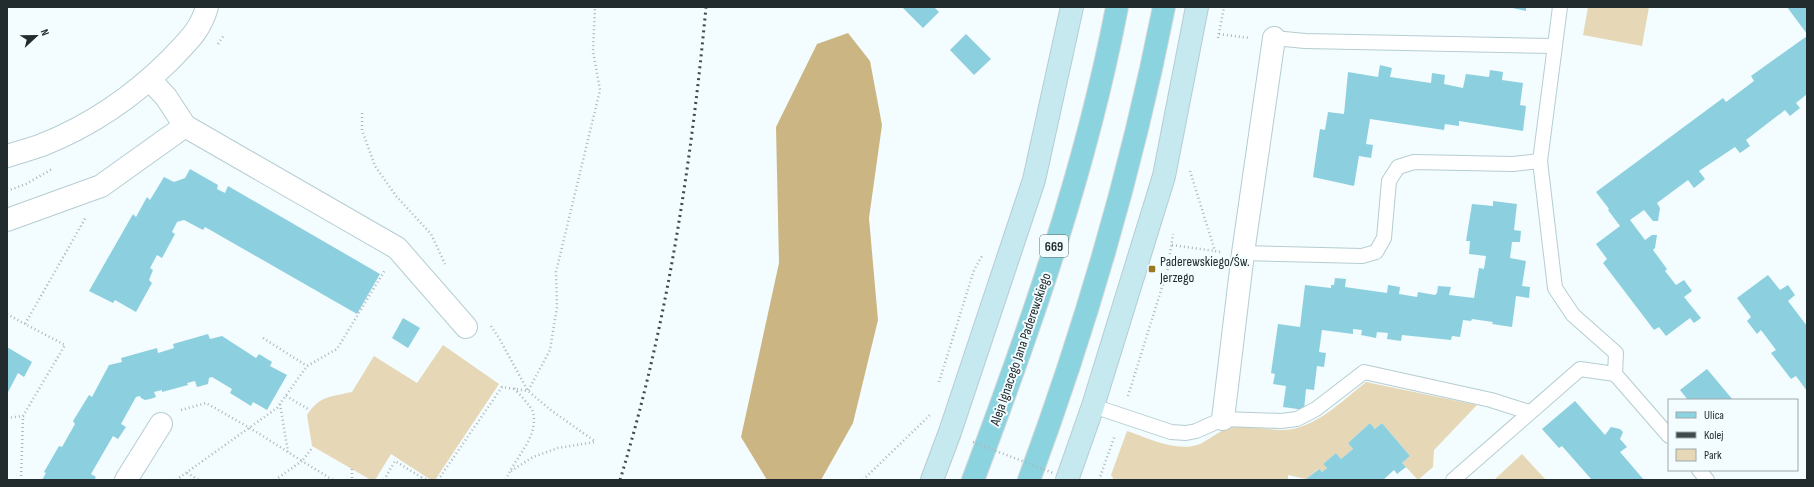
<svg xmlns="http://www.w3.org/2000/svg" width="1814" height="487" font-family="'Sofia Sans Condensed',sans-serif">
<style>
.green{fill:#e6d8b6}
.forest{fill:#cbb683}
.building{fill:#8cd0df}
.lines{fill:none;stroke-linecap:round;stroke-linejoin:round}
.lane-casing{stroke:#b5cdd2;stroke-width:16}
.street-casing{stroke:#b5cdd2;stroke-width:24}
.secondary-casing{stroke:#b5cdd2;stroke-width:24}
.primary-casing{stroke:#d7d9d9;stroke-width:24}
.path{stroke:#acb5b7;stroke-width:2.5;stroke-dasharray:1 3;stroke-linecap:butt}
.lane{stroke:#fff;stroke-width:14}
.street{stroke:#fff;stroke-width:22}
.secondary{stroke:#c6e9f0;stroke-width:22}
.primary{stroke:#8cd3e0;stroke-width:22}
.rail{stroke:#40494b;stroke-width:3;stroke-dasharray:2 4;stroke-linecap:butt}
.path-bridge{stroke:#acb5b7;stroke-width:2.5;stroke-dasharray:1 3;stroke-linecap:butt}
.poi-dot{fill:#997a24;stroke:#f3fcfe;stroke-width:1.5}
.labels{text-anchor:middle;stroke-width:4;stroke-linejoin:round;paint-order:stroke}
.shield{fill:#f3fcfe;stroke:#616a6c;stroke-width:1}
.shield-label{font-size:13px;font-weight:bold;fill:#222b2d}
.poi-label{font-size:14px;fill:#222b2d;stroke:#f3fcfe;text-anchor:start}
.street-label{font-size:14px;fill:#222b2d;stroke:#f3fcfe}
</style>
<rect width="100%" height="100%" fill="#f3fcfe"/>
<g class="green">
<polygon points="1588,7 1649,7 1642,46 1583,35"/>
<path d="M443,345l56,39 -64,96h-4l-40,-26 -16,26h-4l-59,-34 -5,-31c13,-20 24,-18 45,-23l22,-36 43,27z"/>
<path d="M1366,382l111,23 -43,45 -1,17 -15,13 -16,-17 8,-7 -28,-33 -7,6 -5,-6 -22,20 5,6 -12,10 -5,-6 -13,11 4,4 -5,4 -4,-3 -12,10 -18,-4v5h-174l-3,-5 16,-44c22,7 49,22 73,13 10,-5 19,-13 29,-16 19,-5 37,3 55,2 31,-1 59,-30 82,-48z"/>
<polygon points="1522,454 1546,480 1494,480"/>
</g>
<polygon class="forest" points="848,33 870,61 882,125 869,218 878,320 853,423 821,480 767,480 741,437 779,263 776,127 817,44"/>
<g class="building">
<polygon points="902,7 934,7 939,12 923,28"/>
<polygon points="1508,7 1526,7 1526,11"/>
<polygon points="1787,7 1807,7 1807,34"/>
<polygon points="966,34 991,59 974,75 950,50"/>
<polygon points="1807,36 1807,94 1796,103 1800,108 1790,116 1785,110 1746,140 1750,146 1740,153 1735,147 1699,171 1705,179 1694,188 1688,180 1657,203 1660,208 1658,221 1653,221 1644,210 1630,220 1645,240 1652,235 1657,235 1655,248 1653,250 1667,269 1665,271 1676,285 1684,280 1692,291 1684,297 1701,318 1694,323 1690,318 1666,336 1659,327 1654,330 1603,263 1607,259 1596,244 1620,226 1608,210 1609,209 1596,192 1723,98 1726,102 1754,81 1751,76"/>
<polygon points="1380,65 1392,68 1390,77 1431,83 1432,73 1445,75 1444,84 1463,88 1466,74 1489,77 1490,70 1503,72 1502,80 1523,83 1520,105 1526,106 1523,131 1459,121 1459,126 1445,124 1444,130 1370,119 1366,144 1373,145 1371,158 1359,156 1354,186 1313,177 1320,129 1325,130 1328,112 1344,114 1348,72 1378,77"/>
<polygon points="190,169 218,185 217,189 225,193 228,186 380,274 357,314 205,227 203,230 184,220 177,222 172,232 175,234 162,258 157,255 150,268 153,270 149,280 152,283 136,312 115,300 113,303 89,291 133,214 136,217 147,197 150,200 164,177 174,182 185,178"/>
<polygon points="1493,201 1517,204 1514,230 1521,231 1520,242 1512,242 1510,258 1526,261 1522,286 1530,287 1529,298 1516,296 1512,327 1492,324 1493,322 1472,319 1471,321 1463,320 1460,337 1452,336 1451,340 1402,335 1401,341 1387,339 1388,333 1377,332 1376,338 1361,335 1362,330 1353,329 1353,334 1322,330 1319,352 1326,353 1324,367 1317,366 1314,390 1306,389 1304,410 1283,407 1286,386 1273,384 1275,374 1271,373 1278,324 1300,327 1305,285 1331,288 1331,285 1334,285 1335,278 1346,279 1345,287 1387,293 1388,285 1400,287 1399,294 1417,297 1418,292 1435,295 1437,293 1438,286 1451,287 1449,295 1474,298 1479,268 1484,269 1486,256 1469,254 1470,241 1466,241 1472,204 1493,206"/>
<polygon points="1768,275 1780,290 1788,285 1795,295 1788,301 1807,326 1807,391 1796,376 1791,379 1771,353 1776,350 1761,330 1757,334 1747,321 1751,317 1737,298"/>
<polygon points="403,318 420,328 408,348 392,338"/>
<polygon points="208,334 210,339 222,336 256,358 259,354 272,362 270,366 287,375 267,410 253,402 251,406 230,393 232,389 212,377 209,378 208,384 201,386 197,387 195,381 187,383 188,385 162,392 162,390 154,392 156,397 150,399 145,400 141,398 140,396 136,397 121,424 126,427 118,439 113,436 91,474 96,477 94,480 42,480 46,473 44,472 59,446 62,447 75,424 73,421 89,395 92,397 109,365 122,362 121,358 157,348 158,353 174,348 173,344"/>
<polygon points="7,347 32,362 24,377 18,373 7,394"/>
<polygon points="1707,369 1733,400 1688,400 1680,390"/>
<polygon points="1575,401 1605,435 1611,427 1620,429 1623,432 1620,439 1627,447 1620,452 1644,480 1592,480 1562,446 1559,448 1542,429"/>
<polygon points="1370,423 1375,429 1382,423 1410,456 1402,463 1406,467 1397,474 1394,470 1383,480 1307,480 1306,479 1319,469 1322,472 1327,468 1323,464 1336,453 1341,459 1353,449 1348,443"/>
</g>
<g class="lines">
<g class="lane-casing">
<g id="lane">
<polyline points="1274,38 1305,41 1554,46"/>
<polyline points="1243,253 1362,256 1376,252 1384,238 1389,181 1398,167 1414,162 1513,164 1540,161"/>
<polyline points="1615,374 1669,436"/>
<polyline points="1093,406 1171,432 1186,433 1196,431 1223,419 1281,421 1297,419 1316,409 1364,372 1491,400 1529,412"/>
<polyline points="1699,470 1707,480"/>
<polyline points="1453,480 1580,369 1615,374 1616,353 1573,315 1555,288 1540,161 1560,7"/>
</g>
</g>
<g class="street-casing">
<g id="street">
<polyline points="185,126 397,248 466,327"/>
<path d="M7,156c12,-4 24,-7 35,-11 48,-19 93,-50 129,-86 17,-18 29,-28 36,-52"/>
<polyline points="7,220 101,186 185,126 166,97 150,80"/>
<polyline points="1223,419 1243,253 1274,38"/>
<polyline points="126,480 161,424"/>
</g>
</g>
<g class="secondary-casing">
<g id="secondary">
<polyline points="932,480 950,432 1034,180 1072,7"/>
<polyline points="1067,480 1093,406 1164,176 1197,7"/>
</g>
</g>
<g class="primary-casing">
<g id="primary">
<path d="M973,480c58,-154 113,-311 144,-473"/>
<path d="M1029,480c57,-154 103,-312 135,-473"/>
</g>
</g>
<g class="path">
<polyline points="1219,34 1250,38"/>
<polyline points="1218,38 1224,7"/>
<polyline points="218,44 224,35"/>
<polyline points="362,113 362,130 375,166 396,196 431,234 445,264"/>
<polyline points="1190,171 1215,251 1220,252"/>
<polyline points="7,191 26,184 52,169"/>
<polyline points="1172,245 1215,251"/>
<polyline points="7,314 25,324"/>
<polyline points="491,326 499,338 528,391 552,411 596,442"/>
<polyline points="263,338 307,366"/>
<polyline points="939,382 974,270 982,256"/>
<polyline points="286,396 310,410"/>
<polyline points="1128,396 1168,268 1173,234"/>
<polyline points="280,404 288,452"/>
<polyline points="181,410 206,403 250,428 302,461 313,447"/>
<polyline points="7,418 23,416 65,345 25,324 86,217"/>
<polyline points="352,469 352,480"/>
<polyline points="511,471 533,457 558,448 595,442"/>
<polyline points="187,473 199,480"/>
<polyline points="21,480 23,416"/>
<polyline points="176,480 277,408 307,366 337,349 385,270"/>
<polyline points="275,480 302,461 333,480"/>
<polyline points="384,480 395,461 421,477"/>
<polyline points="419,480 421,477 428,480"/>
<polyline points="438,480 502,387 528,391 550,350 557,307 556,272 600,90 593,51 595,7"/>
<path d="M506,480c8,-22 33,-42 27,-68 -2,-6 -15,-19 -19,-24"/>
<polyline points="863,480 930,415"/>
<polyline points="1099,480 1115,435"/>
</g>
<use href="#lane" class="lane"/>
<use href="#street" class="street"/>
<use href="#secondary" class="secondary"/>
<use href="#primary" class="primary"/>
<path class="rail" d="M620,480c47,-154 71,-314 86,-473"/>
<polyline class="path-bridge" points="973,442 1053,473"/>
</g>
<rect class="poi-dot" x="1148" y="265" width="8" height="8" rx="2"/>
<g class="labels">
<rect class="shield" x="1040" y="235" width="28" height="22" rx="3"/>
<g class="shield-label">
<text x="1054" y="251">669</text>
</g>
<g class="poi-label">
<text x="1160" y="266">Paderewskiego/Św.<tspan x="1160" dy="16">Jerzego</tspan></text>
</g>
<g class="street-label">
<text transform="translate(1020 349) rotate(-71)" y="5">Aleja Ignacego Jana Paderewskiego</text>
</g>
</g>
<rect width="1814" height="487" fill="none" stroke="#222b2d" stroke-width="16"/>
<rect x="1668" y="399" width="130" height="72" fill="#f3fcfe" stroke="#9fa8aa"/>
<rect x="1676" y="412" width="20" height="6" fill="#8cd3e0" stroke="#9fa8aa"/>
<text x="1704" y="419" font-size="12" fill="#222b2d">Ulica</text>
<rect x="1676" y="432" width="20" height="6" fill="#40494b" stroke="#9fa8aa"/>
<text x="1704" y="439" font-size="12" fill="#222b2d">Kolej</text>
<rect x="1676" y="449" width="20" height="12" fill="#e6d8b6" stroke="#9fa8aa"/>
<text x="1704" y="459" font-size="12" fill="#222b2d">Park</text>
<g transform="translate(36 36) rotate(68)" stroke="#f3fcfe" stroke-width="3" paint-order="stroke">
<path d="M0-3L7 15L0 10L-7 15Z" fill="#222b2d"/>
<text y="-6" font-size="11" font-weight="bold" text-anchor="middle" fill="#222b2d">N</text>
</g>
</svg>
